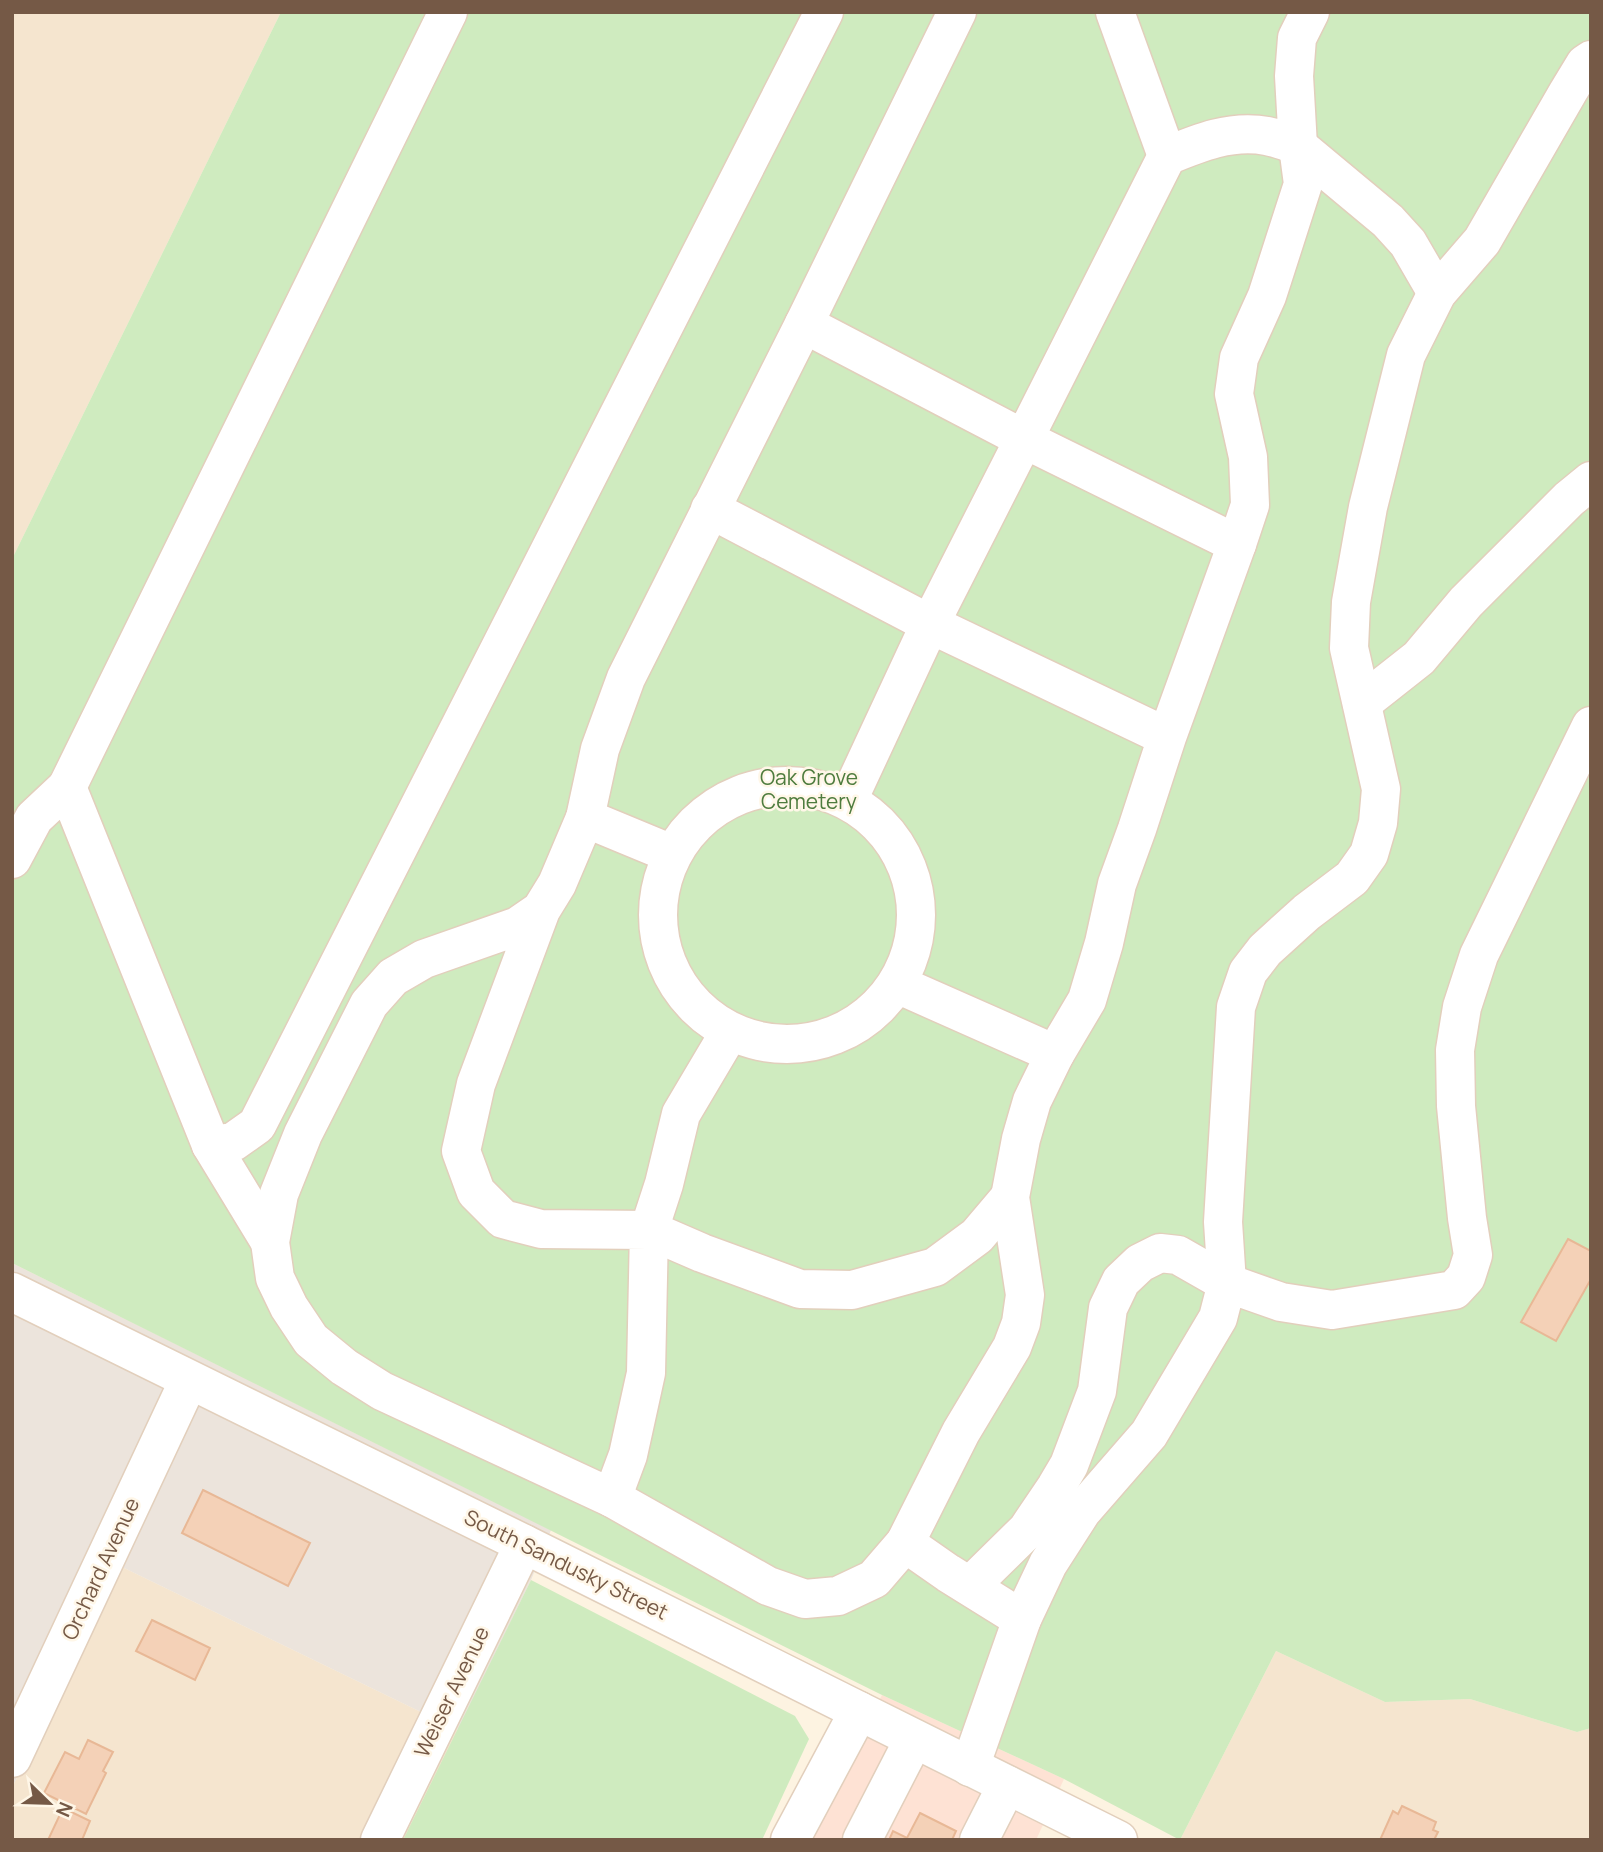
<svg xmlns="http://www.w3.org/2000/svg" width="1603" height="1852" font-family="Manrope,sans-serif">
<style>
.residential{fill:#f5e5cf}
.commercial{fill:#fee2d4}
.industrial{fill:#ece4dc}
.green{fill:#cfebbf}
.building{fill:#f4d1b7;stroke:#e8b896;stroke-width:2}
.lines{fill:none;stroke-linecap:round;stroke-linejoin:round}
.minor-casing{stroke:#e2cfbc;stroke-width:41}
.minor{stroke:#fff;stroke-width:38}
.labels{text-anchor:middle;stroke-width:5;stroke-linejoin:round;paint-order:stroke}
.park-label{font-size:21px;fill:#4e7c3e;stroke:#fff7e8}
.street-label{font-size:21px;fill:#755946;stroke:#fff7e8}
</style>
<rect width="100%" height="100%" fill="#fdf3e1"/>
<g class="residential">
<polygon points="12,12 281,12 12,559"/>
<polygon points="120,1566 458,1730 403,1840 12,1840 12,1788"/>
<polygon points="1276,1651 1385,1702 1470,1699 1577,1732 1591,1728 1591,1840 1180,1840"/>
</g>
<polygon class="commercial" points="882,1695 1064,1779 1036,1840 809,1840"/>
<polygon class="industrial" points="12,1263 551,1530 531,1580 458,1730 120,1566 12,1788"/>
<g class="green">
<polygon points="281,12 1591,12 1591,1728 1577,1732 1470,1699 1385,1702 1276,1651 1180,1840 1064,1779 882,1695 12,1263 12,559"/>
<polygon points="531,1580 795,1716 809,1739 762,1840 403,1840"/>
</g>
<g class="building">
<polygon points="1568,1239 1591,1251 1591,1279 1556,1341 1521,1322"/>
<polygon points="203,1490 310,1543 288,1586 182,1533"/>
<polygon points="152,1620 210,1648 195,1680 136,1651"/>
<polygon points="88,1740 113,1752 103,1771 106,1773 86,1814 44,1793 65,1752 79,1759"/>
<polygon points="1402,1806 1436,1822 1433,1830 1438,1832 1434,1840 1380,1840 1393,1811 1398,1814"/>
<polygon points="63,1808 90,1821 82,1840 48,1840"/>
<polygon points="920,1813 956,1831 952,1840 889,1840 893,1831 907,1838"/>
</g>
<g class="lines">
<g class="minor-casing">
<g id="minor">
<polyline points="1115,12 1167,156"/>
<polyline points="1298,146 1388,221 1408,243 1437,293"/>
<path d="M804,324l220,115 143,-283c31,-13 65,-27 100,-20 10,2 21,6 31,10l-4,-70 3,-38 13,-26"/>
<polyline points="710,509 930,624 848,800"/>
<polyline points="1237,544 1250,505 1248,457 1234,394 1239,358 1267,296 1303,184 1298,146"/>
<polyline points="1362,703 1419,658 1466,602 1569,499 1591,481"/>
<circle cx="787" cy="915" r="129"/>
<polyline points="67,787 448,12"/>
<polyline points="585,818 600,749 626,678 804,324 957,12"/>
<polyline points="12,859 34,818 67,787 211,1145"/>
<polyline points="541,910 518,926 424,959 393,977 369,1004 303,1134 279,1194 270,1242 275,1278 289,1307 311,1340 344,1367 382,1391 612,1498 628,1455 646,1373 649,1230 541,1229 503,1219 476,1192 461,1151 476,1084 541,910 557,884 585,818 672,854"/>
<polyline points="897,984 1055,1054"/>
<polyline points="729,1033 681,1114 664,1184 649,1230 702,1253 800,1289 852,1290 935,1267 977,1236 1010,1197"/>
<polyline points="270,1242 211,1145 233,1142 257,1125 824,12"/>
<polyline points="1227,1283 1223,1222 1236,1007 1248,972 1265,950 1307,912 1352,878 1369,854 1378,823 1381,789 1349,648 1351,602 1368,507 1406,355 1437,293 1482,241 1568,92 1585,64 1591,60"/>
<polyline points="12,1292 524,1544 1118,1840"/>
<polyline points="612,1498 768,1586 805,1599 838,1596 874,1579 905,1543"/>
<polyline points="970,1586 1027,1530 1056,1487 1069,1465 1097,1391 1108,1308 1121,1281 1140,1263 1160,1253 1178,1255 1227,1283"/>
<polyline points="1022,1619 948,1573 905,1543 961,1432 1012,1347 1021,1323 1025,1295 1010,1197 1021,1139 1032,1101 1055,1054 1087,1000 1104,943 1117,884 1137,829 1167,737 1237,544 1024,439 930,624 1167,737"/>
<polyline points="12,1758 189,1380"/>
<polyline points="970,1767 1022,1619 1048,1564 1082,1511 1149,1434 1218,1318 1227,1283 1281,1302 1332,1310 1454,1290 1466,1277 1473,1255 1467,1218 1456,1106 1455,1050 1462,1007 1479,955 1591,726"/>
<polyline points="380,1840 524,1544"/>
<polyline points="790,1840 859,1711"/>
<polyline points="862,1840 914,1739"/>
<polyline points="979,1840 1007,1785"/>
</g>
</g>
<use href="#minor" class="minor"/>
</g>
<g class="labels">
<g class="park-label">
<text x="809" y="785">Oak Grove<tspan x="809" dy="24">Cemetery</tspan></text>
</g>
<g class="street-label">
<text transform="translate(566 1565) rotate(26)" y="7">South Sandusky Street</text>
<text transform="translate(101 1569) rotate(-65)" y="7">Orchard Avenue</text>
<text transform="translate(452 1692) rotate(-64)" y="7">Weiser Avenue</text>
</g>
</g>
<rect width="1603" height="1852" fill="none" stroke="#755946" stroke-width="28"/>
<g transform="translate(49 1803) rotate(113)" stroke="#fff7e8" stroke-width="5" paint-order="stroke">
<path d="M0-5L12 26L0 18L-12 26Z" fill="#755946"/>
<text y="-10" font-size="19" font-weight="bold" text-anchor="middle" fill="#755946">N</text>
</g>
</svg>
